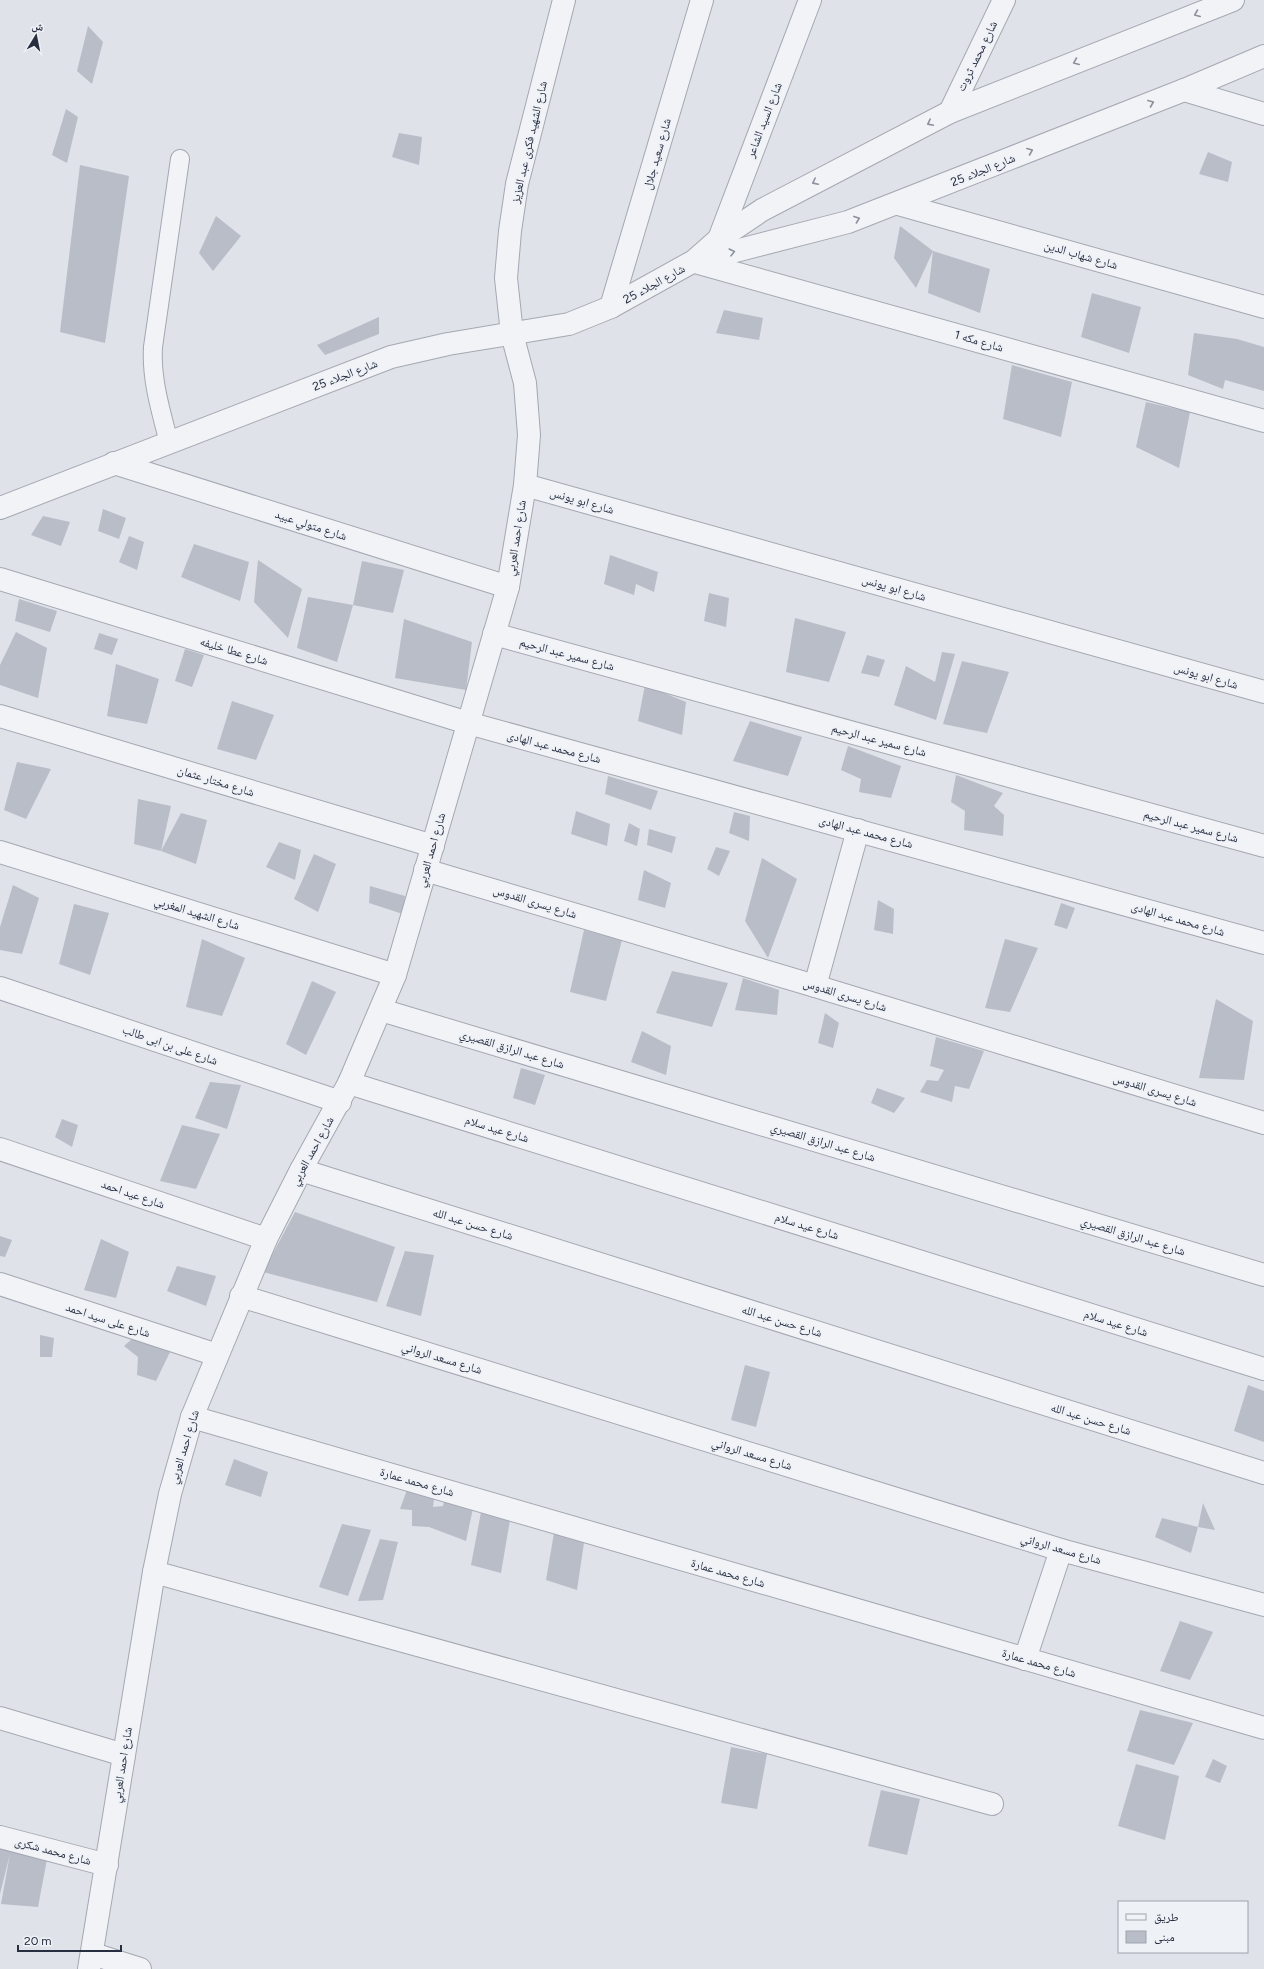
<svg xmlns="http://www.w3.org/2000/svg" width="1264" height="1969" font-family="Figtree,'Noto Naskh Arabic',sans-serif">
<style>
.building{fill:#b9bdc8}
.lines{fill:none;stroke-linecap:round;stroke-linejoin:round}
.service-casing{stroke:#a4a8b2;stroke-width:20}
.minor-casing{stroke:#a4a8b2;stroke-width:24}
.service{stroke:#f1f3f7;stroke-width:18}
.minor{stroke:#f1f3f7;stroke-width:22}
.oneway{stroke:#8c909c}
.labels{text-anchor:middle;stroke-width:3.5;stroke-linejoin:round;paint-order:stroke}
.street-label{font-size:12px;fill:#272e40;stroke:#eef1f6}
</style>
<rect width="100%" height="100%" fill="#dfe2e8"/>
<g class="building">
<polygon points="88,26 103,42 92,84 77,71"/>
<polygon points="66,109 78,117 67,163 52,155"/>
<polygon points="399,133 422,137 419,165 392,157"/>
<polygon points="1208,152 1232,162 1228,182 1199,174"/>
<polygon points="80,165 129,176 105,343 60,332"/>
<polygon points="216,216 241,236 213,271 199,253"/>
<polygon points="900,226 933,251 990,269 980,313 928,293 933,251 916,288 894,258"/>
<polygon points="1092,293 1141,307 1129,353 1081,337"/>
<polygon points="724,310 763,318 759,340 716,333"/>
<polygon points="379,317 379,334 325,355 317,345"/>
<polygon points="1194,333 1237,339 1264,347 1264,391 1225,380 1223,389 1188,375"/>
<polygon points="1012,365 1072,382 1061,437 1003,419"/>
<polygon points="1146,402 1190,412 1179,468 1136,447"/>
<polygon points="103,509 126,518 119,539 98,531"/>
<polygon points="43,516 70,522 61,546 31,535"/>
<polygon points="129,536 144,542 137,570 119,562"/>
<polygon points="194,544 249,562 240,601 181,577"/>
<polygon points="610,555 658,572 654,592 636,584 634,595 604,584"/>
<polygon points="258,560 302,589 288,638 254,602"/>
<polygon points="362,561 404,570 393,613 353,605"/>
<polygon points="709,593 729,598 726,627 704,621"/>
<polygon points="308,597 353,605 337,662 297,648"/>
<polygon points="19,599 57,611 50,632 15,621"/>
<polygon points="795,618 846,632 829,682 786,672"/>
<polygon points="404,619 472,642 466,690 395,678"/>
<polygon points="16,632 47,648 38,698 0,685 0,665"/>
<polygon points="99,633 118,639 112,655 94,649"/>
<polygon points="185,649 204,655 192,687 175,681"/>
<polygon points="942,652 955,654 936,720 894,705 906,666 935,682"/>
<polygon points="867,655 885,660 879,677 861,673"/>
<polygon points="962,661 1009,672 987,733 943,724"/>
<polygon points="116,664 159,679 147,724 107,716"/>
<polygon points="645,685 686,702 682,735 638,721"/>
<polygon points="232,701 274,715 256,760 217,749"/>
<polygon points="750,721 802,737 788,776 733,761"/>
<polygon points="848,746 901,766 891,798 859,792 861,779 841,770"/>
<polygon points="17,762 51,769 26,819 4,810"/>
<polygon points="956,775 1003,793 994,806 1004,815 1003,836 964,830 965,811 951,802"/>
<polygon points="608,776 658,791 651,810 605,794"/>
<polygon points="138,799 171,806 161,851 134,844"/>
<polygon points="576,811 610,824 607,846 571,834"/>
<polygon points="734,812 750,816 749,841 729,833"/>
<polygon points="181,813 207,820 196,864 161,851"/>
<polygon points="629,823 640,829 637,846 624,841"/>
<polygon points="649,829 676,837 672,853 647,845"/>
<polygon points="279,842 301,850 295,880 266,867"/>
<polygon points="716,847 730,851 719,876 707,869"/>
<polygon points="314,854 336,864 318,912 294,899"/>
<polygon points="762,858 797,879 768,958 745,921"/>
<polygon points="644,870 671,883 665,908 638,900"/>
<polygon points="13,885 39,898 22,954 0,950 0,927"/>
<polygon points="370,886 405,896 403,914 369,903"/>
<polygon points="878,900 894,909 893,934 874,930"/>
<polygon points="1061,903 1075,908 1067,929 1054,925"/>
<polygon points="74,904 109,913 90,975 59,964"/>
<polygon points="584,930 622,940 606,1001 570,992"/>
<polygon points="202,939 245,958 222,1016 186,1007"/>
<polygon points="1005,939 1038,948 1010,1012 985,1008"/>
<polygon points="672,971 728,983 712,1027 656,1013"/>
<polygon points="743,978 779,990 777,1015 735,1010"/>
<polygon points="312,981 336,992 306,1055 286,1044"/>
<polygon points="1216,999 1253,1021 1244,1080 1199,1078"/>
<polygon points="825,1013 839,1023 833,1048 818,1043"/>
<polygon points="642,1031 671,1046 666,1075 631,1062"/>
<polygon points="936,1037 984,1051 969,1089 955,1086 952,1102 920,1092 927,1080 938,1081 944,1070 930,1066"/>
<polygon points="521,1068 545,1075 535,1105 513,1098"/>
<polygon points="210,1082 241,1085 227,1129 195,1118"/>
<polygon points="877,1088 905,1098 894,1113 871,1103"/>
<polygon points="62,1119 78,1125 72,1147 55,1137"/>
<polygon points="182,1125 220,1134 196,1189 160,1181"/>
<polygon points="295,1212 395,1247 377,1302 263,1272"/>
<polygon points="0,1236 12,1240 5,1257 0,1256"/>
<polygon points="101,1239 129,1252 116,1298 84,1290"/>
<polygon points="405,1251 434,1255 421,1316 386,1306"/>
<polygon points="177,1266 216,1276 206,1306 167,1291"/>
<polygon points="40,1335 54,1338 52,1357 40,1357"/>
<polygon points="133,1338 170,1352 156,1381 137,1375 138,1357 124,1346"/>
<polygon points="745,1365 770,1372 756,1427 731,1420"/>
<polygon points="1248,1385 1264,1391 1264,1442 1234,1431"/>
<polygon points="234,1459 268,1472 261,1497 225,1485"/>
<polygon points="408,1487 435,1491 433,1507 443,1506 446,1491 475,1499 466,1541 429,1527 412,1526 412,1510 400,1509"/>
<polygon points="1203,1503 1215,1530 1198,1527"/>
<polygon points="482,1507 511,1514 501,1573 471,1565"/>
<polygon points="1162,1518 1198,1527 1191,1553 1155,1537"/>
<polygon points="342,1524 371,1530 348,1596 319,1587"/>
<polygon points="555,1527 585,1536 577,1590 546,1580"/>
<polygon points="380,1539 398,1542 383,1600 358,1601"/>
<polygon points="1180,1621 1213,1632 1190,1680 1160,1671"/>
<polygon points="1140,1710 1193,1723 1174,1765 1127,1751"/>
<polygon points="731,1747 767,1754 757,1809 721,1803"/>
<polygon points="1213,1759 1227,1766 1220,1783 1205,1777"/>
<polygon points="1136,1764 1179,1776 1165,1840 1118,1826"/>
<polygon points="881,1790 920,1799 907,1855 868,1846"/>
<polygon points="0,1843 48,1854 38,1907 1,1904 10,1854 0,1894"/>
</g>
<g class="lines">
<g class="service-casing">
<path id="service" d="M169,443c-8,-32 -18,-63 -16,-96l27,-188"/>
</g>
<g class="minor-casing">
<g id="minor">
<polyline points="1184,90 1264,114"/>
<polyline points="950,112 1004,0"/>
<polyline points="898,204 1264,307"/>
<polyline points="719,239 810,0"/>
<polyline points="697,261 848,222 1184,90 1264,56"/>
<polyline points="695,262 1264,421"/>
<polyline points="611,307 702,0"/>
<polyline points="114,463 508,587"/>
<polyline points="525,485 1264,692"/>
<polyline points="0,508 391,357 448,344 569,324 611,307 694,261 719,239 762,210 950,112 1233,0"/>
<polyline points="0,579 468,723 1264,943"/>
<polyline points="494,634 1264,846"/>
<polyline points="0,716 433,846"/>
<polyline points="0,852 395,975"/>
<polyline points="425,870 815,986 1264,1123"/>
<polyline points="815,986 858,830"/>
<polyline points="0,988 340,1102"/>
<polyline points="381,1010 1264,1275"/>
<polyline points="349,1083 1264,1369"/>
<polyline points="0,1149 266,1239"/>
<polyline points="301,1170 1264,1473"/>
<polyline points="0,1284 217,1355"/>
<polyline points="241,1296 1061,1550 1264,1605"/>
<polyline points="192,1417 1264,1728"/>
<polyline points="154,1572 992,1804"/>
<polyline points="1025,1659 1061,1550"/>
<polyline points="0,1718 124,1755"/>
<polyline points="0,1837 107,1865"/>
<polyline points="93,1954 140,1969"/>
<polyline points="89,1969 154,1572 170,1494 192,1417 266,1239 301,1170 349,1083 395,975 508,587 525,485 529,435 525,383 512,334 506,278 510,231 517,184 564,0"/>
</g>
</g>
<use href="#service" class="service"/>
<use href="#minor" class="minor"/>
</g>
<defs><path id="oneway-chevron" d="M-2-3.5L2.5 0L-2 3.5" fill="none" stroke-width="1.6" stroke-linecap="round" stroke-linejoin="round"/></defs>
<g class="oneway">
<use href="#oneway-chevron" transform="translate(1197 14) rotate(158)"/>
<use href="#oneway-chevron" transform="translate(1076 62) rotate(158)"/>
<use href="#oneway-chevron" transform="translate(1151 103) rotate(-22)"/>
<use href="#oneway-chevron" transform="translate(930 123) rotate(153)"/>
<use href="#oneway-chevron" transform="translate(1030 151) rotate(-22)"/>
<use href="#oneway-chevron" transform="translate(815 182) rotate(153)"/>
<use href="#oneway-chevron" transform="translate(857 219) rotate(-20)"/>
<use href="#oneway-chevron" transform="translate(732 252) rotate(-14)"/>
</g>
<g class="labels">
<g class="street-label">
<text transform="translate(977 56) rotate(-64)" y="4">شارع محمد ثروت</text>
<text transform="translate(764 120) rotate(-69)" y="4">شارع السيد الشاعر</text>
<text transform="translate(529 142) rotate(-77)" y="4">شارع الشهيد فكرى عبد العزيز</text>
<text transform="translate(657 154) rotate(-74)" y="4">شارع سعيد جلال</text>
<text transform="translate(983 170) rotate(-22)" y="4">شارع الجلاء 25</text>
<text transform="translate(1081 255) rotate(16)" y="4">شارع شهاب الدين</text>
<text transform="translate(654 284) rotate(-29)" y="4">شارع الجلاء 25</text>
<text transform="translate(979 341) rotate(16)" y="4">شارع مكه 1</text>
<text transform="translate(345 375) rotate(-21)" y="4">شارع الجلاء 25</text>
<text transform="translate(582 501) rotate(16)" y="4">شارع ابو يونس</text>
<text transform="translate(311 525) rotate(18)" y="4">شارع متولي عبيد</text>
<text transform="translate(516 538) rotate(-81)" y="4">شارع احمد العربي</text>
<text transform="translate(894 588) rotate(16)" y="4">شارع ابو يونس</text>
<text transform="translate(234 651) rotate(17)" y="4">شارع عطا خليفه</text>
<text transform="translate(567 654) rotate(15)" y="4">شارع سمير عبد الرحيم</text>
<text transform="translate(1206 676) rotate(16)" y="4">شارع ابو يونس</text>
<text transform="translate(879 740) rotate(15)" y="4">شارع سمير عبد الرحيم</text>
<text transform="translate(554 747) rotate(15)" y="4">شارع محمد عبد الهادى</text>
<text transform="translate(216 781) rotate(17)" y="4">شارع مختار عثمان</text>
<text transform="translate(1191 826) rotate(15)" y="4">شارع سمير عبد الرحيم</text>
<text transform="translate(866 832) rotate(15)" y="4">شارع محمد عبد الهادى</text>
<text transform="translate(431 850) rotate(-74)" y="4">شارع احمد العربي</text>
<text transform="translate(535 902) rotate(17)" y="4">شارع يسرى القدوس</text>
<text transform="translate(197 913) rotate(17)" y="4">شارع الشهيد المغربي</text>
<text transform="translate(1178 919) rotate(16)" y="4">شارع محمد عبد الهادى</text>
<text transform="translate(845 995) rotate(17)" y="4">شارع يسرى القدوس</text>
<text transform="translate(170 1045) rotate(19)" y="4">شارع على بن ابى طالب</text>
<text transform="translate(512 1049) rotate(17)" y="4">شارع عبد الرازق القصيري</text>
<text transform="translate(1155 1090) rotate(17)" y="4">شارع يسرى القدوس</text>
<text transform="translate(497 1129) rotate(17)" y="4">شارع عيد سلام</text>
<text transform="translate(823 1142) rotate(17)" y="4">شارع عبد الرازق القصيري</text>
<text transform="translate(312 1151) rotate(-61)" y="4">شارع احمد العربي</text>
<text transform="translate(133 1194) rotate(19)" y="4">شارع عيد احمد</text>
<text transform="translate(473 1224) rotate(17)" y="4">شارع حسن عبد الله</text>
<text transform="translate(807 1226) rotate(17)" y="4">شارع عيد سلام</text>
<text transform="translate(1133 1236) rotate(17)" y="4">شارع عبد الرازق القصيري</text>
<text transform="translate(108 1320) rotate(18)" y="4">شارع على سيد احمد</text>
<text transform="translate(782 1321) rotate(17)" y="4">شارع حسن عبد الله</text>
<text transform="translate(1116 1323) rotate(17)" y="4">شارع عيد سلام</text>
<text transform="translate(442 1358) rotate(17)" y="4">شارع مسعد الرواني</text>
<text transform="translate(1091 1419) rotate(17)" y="4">شارع حسن عبد الله</text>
<text transform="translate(184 1447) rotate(-73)" y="4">شارع احمد العربي</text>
<text transform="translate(752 1454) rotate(17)" y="4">شارع مسعد الرواني</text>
<text transform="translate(417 1482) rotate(16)" y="4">شارع محمد عمارة</text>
<text transform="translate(1061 1549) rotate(16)" y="4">شارع مسعد الرواني</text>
<text transform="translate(728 1573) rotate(16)" y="4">شارع محمد عمارة</text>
<text transform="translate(1039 1663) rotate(16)" y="4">شارع محمد عمارة</text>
<text transform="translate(122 1765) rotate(-81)" y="4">شارع احمد العربي</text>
<text transform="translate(53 1851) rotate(15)" y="4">شارع محمد شكرى</text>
</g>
</g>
<rect x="1118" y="1901" width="130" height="52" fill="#eef1f6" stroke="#9ea3ad"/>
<rect x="1126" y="1914" width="20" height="6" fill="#f1f3f7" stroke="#9ea3ad"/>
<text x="1154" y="1921" font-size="12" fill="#272e40">طريق</text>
<rect x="1126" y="1931" width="20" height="12" fill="#b9bdc8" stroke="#9ea3ad"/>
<text x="1154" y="1941" font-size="12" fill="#272e40">مبنى</text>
<g transform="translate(36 36) rotate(10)" stroke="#eef1f6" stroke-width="3" paint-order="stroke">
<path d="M0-3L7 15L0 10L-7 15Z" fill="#272e40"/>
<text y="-6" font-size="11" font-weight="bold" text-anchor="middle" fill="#272e40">ش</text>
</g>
<path d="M18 1945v6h103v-6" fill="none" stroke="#272e40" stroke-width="2"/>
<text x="24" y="1945" font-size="12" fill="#272e40" stroke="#eef1f6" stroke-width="3" paint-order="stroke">20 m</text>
</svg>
